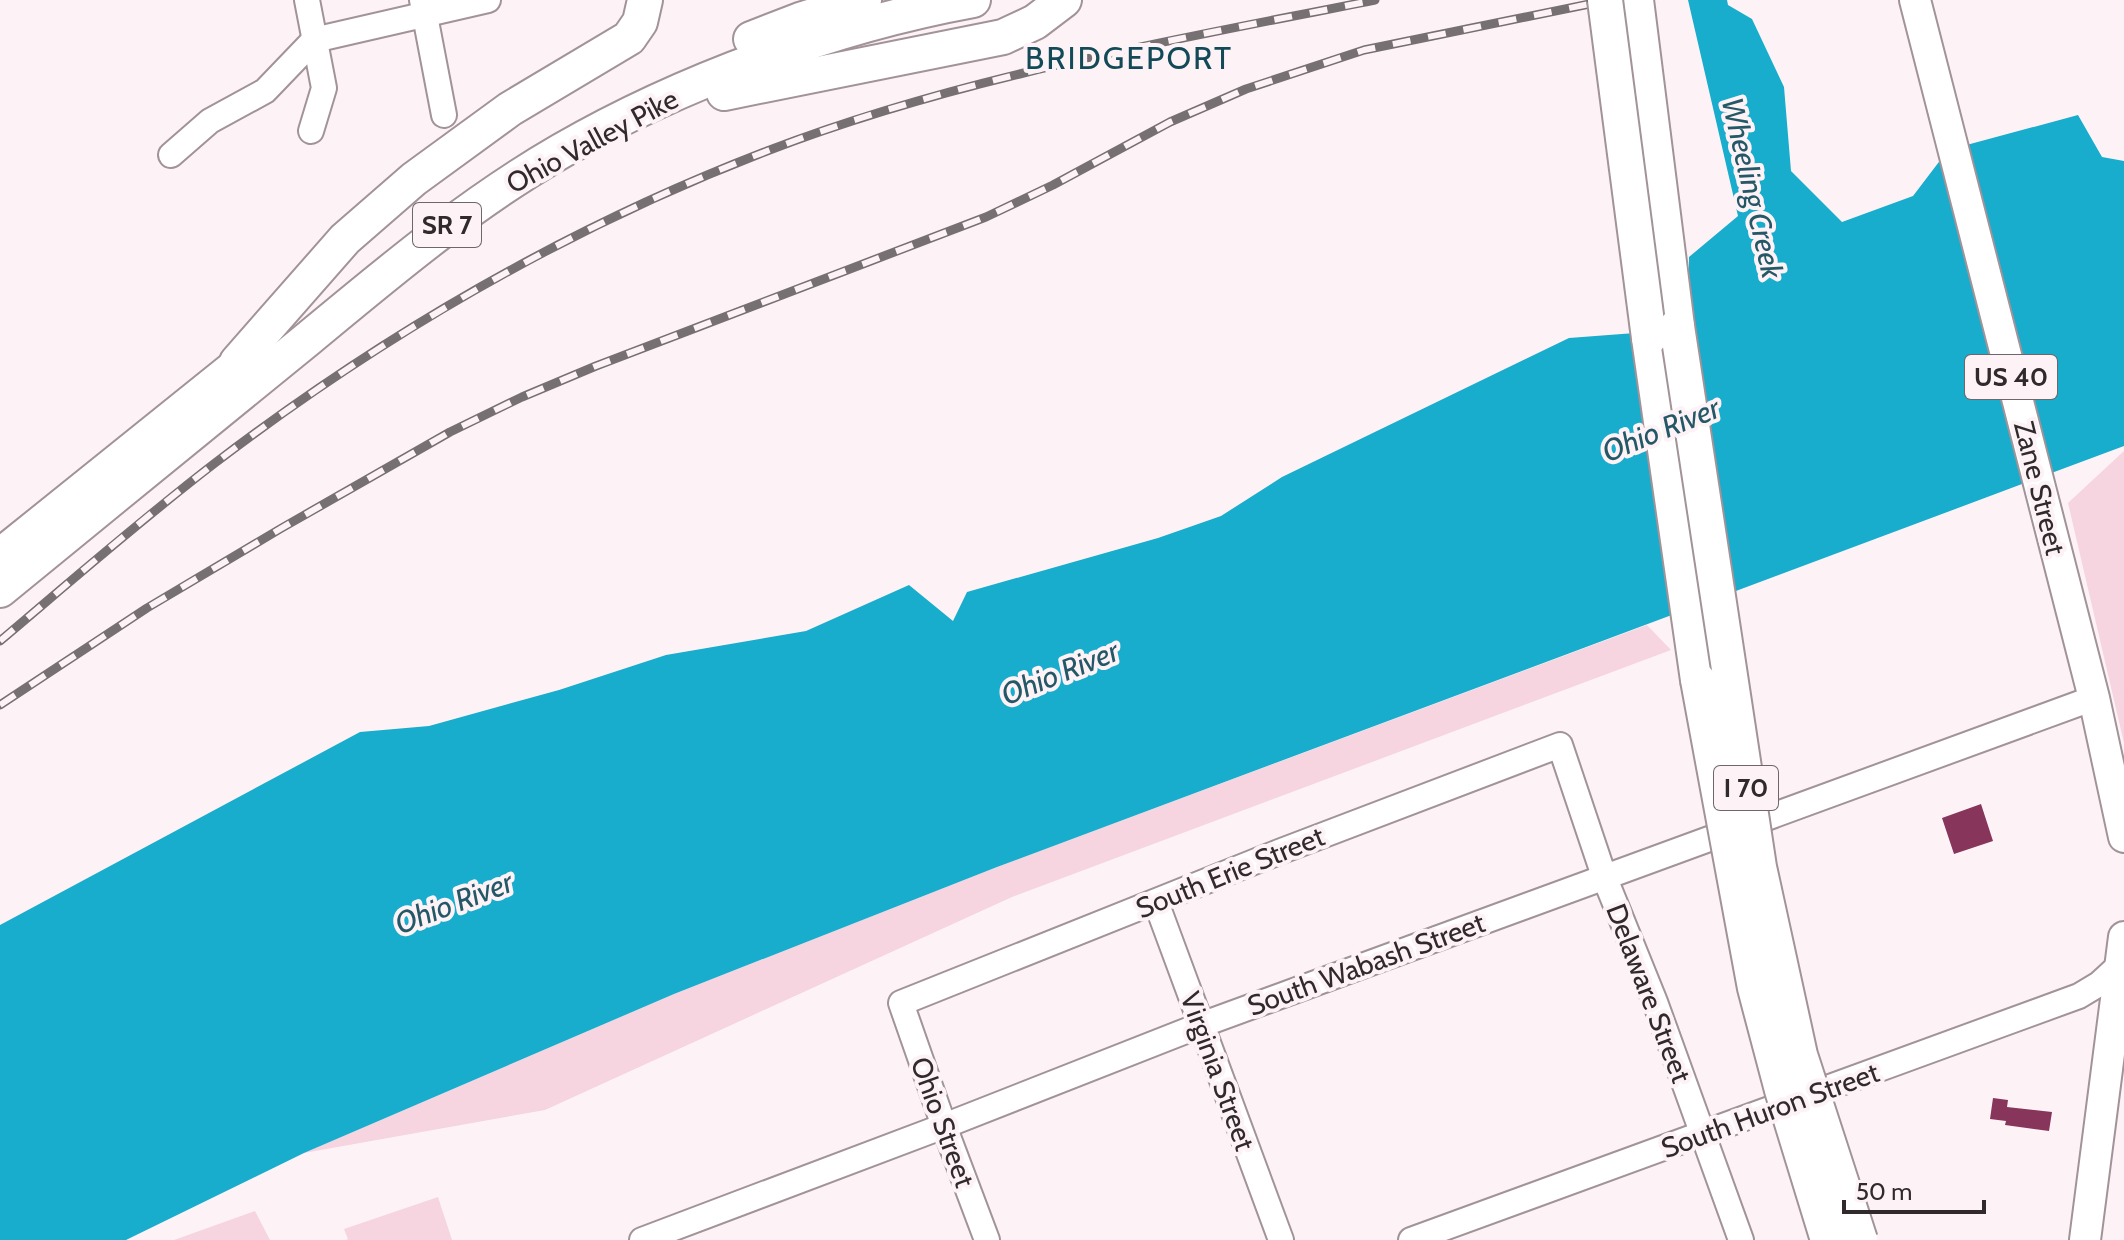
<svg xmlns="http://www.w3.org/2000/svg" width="2124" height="1240" font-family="Cabin,sans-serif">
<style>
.green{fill:#f6d4e0}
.water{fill:#18accd}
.building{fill:#87355b}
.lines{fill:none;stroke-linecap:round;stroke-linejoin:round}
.minor-casing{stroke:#a29398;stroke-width:28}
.major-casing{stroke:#a29398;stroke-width:34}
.highway-casing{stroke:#a29398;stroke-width:38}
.minor{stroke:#fff;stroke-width:24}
.major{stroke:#fff;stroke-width:30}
.highway{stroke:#fff;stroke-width:34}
.rail-casing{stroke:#777073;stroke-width:9}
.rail{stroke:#fdf3f7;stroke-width:6;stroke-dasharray:18;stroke-linecap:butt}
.highway-bridge-casing{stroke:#a29398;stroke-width:38;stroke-linecap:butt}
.highway-bridge{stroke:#fff;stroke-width:34}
.labels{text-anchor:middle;stroke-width:8;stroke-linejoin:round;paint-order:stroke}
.shield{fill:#fdf3f7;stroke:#6e666a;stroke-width:2}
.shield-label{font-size:26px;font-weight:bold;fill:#302a2d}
.street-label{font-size:28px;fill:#302a2d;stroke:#fdf3f7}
.water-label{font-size:30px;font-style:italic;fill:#245867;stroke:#fdf3f7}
.quarter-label{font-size:32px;letter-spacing:2px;fill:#134a58;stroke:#fdf3f7}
</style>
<rect width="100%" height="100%" fill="#fdf3f7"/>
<g class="green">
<polygon points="2124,451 2124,743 2068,503"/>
<polygon points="1647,625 1671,650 1012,897 545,1110 304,1153 674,994 997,867"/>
<polygon points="438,1197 452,1240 346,1240 348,1239 344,1229"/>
<polygon points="255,1211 270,1240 174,1240"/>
</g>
<polygon class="water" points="1688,0 1727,0 1728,5 1752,19 1784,87 1791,171 1842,222 1913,196 1948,150 2078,115 2102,157 2124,161 2124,446 997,867 674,994 304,1153 126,1240 0,1240 0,925 360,732 429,726 559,690 666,655 806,631 909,585 953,621 967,592 1158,538 1221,516 1282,477 1569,338 1688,329 1689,257 1738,216"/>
<g class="building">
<polygon points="1981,804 1993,841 1954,854 1942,818"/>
<polygon points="1993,1098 2008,1100 2007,1107 2052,1112 2049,1131 2005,1125 2006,1121 1990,1119"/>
</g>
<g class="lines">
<g class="minor-casing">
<g id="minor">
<polyline points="307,0 324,88 311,131"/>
<polyline points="422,0 444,115"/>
<polyline points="171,155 210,121 265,91 314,40 488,0"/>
<polyline points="1156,902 1281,1240"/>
<polyline points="642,1240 944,1126 1201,1025 2094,698"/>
<polyline points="987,1240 944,1126 901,1003 1279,852 1560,745 1604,876 1655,1002 1741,1240"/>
<polyline points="1411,1240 2079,996 2099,984 2124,961"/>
</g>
</g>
<g class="major-casing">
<g id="major">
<polyline points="1915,0 2094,698 2124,837"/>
<polyline points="2085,1240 2124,937"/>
</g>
</g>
<g class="highway-casing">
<g id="highway">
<polyline points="1636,0 1677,326"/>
<polyline points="751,39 800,20 864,0"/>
<polyline points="724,93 1003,37 1035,22 1064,0"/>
<polyline points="1649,338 1698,680"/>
<polyline points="237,362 345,239 414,179 510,109 629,38 640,22 645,0"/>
<polyline points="0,556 255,351"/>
<path d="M0,590c103,-84 205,-168 309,-252 81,-67 160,-134 252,-187 121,-70 275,-126 412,-151"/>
</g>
</g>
<use href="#minor" class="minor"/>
<use href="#major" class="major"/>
<use href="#highway" class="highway"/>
<g class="rail-casing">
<g id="rail">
<path d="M0,641c71,-60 142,-122 215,-178 168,-128 354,-236 552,-312 195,-75 403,-110 608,-151"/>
<polyline points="0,705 147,608 280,529 450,432 522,397 596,366 986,217 1053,185 1170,122 1246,89 1364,50 1609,0"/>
</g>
</g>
<use href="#rail" class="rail"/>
<g class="highway-bridge-casing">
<g id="highway-bridge">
<polyline points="1605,0 1649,338"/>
<polyline points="1677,326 1759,867 1800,1055 1860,1240"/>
<polyline points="1698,680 1755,988 1782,1090 1828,1240"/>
</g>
</g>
<use href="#highway-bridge" class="highway-bridge"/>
</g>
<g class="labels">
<g class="shield">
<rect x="413" y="203" width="68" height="44" rx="6"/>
<rect x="1965" y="355" width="92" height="44" rx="6"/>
<rect x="1714" y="766" width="64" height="44" rx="6"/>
</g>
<g class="shield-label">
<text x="447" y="234">SR 7</text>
<text x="2011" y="386">US 40</text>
<text x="1746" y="797">I 70</text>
</g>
<g class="street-label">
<text transform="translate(592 141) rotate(-28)" y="10">Ohio Valley Pike</text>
<text transform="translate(2040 488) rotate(76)" y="10">Zane Street</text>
<text transform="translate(1230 872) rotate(-22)" y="10">South Erie Street</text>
<text transform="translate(1366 964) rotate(-20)" y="10">South Wabash Street</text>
<text transform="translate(1649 993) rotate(69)" y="10">Delaware Street</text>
<text transform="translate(1218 1071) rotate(70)" y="10">Virginia Street</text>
<text transform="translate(1770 1110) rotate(-20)" y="10">South Huron Street</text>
<text transform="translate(943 1122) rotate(70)" y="10">Ohio Street</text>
</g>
<g class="water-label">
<text transform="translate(1752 188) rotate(77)" y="10">Wheeling Creek</text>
<text transform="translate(1661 430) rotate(-22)" y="10">Ohio River</text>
<text transform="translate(1060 673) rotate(-22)" y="10">Ohio River</text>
<text transform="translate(454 903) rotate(-21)" y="10">Ohio River</text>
</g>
<g class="quarter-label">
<text x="1129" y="69">BRIDGEPORT</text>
</g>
</g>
<path d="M1844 1200v12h140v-12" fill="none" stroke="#302a2d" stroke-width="4"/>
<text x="1856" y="1200" font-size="24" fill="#302a2d" stroke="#fdf3f7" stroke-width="6" paint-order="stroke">50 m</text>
</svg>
